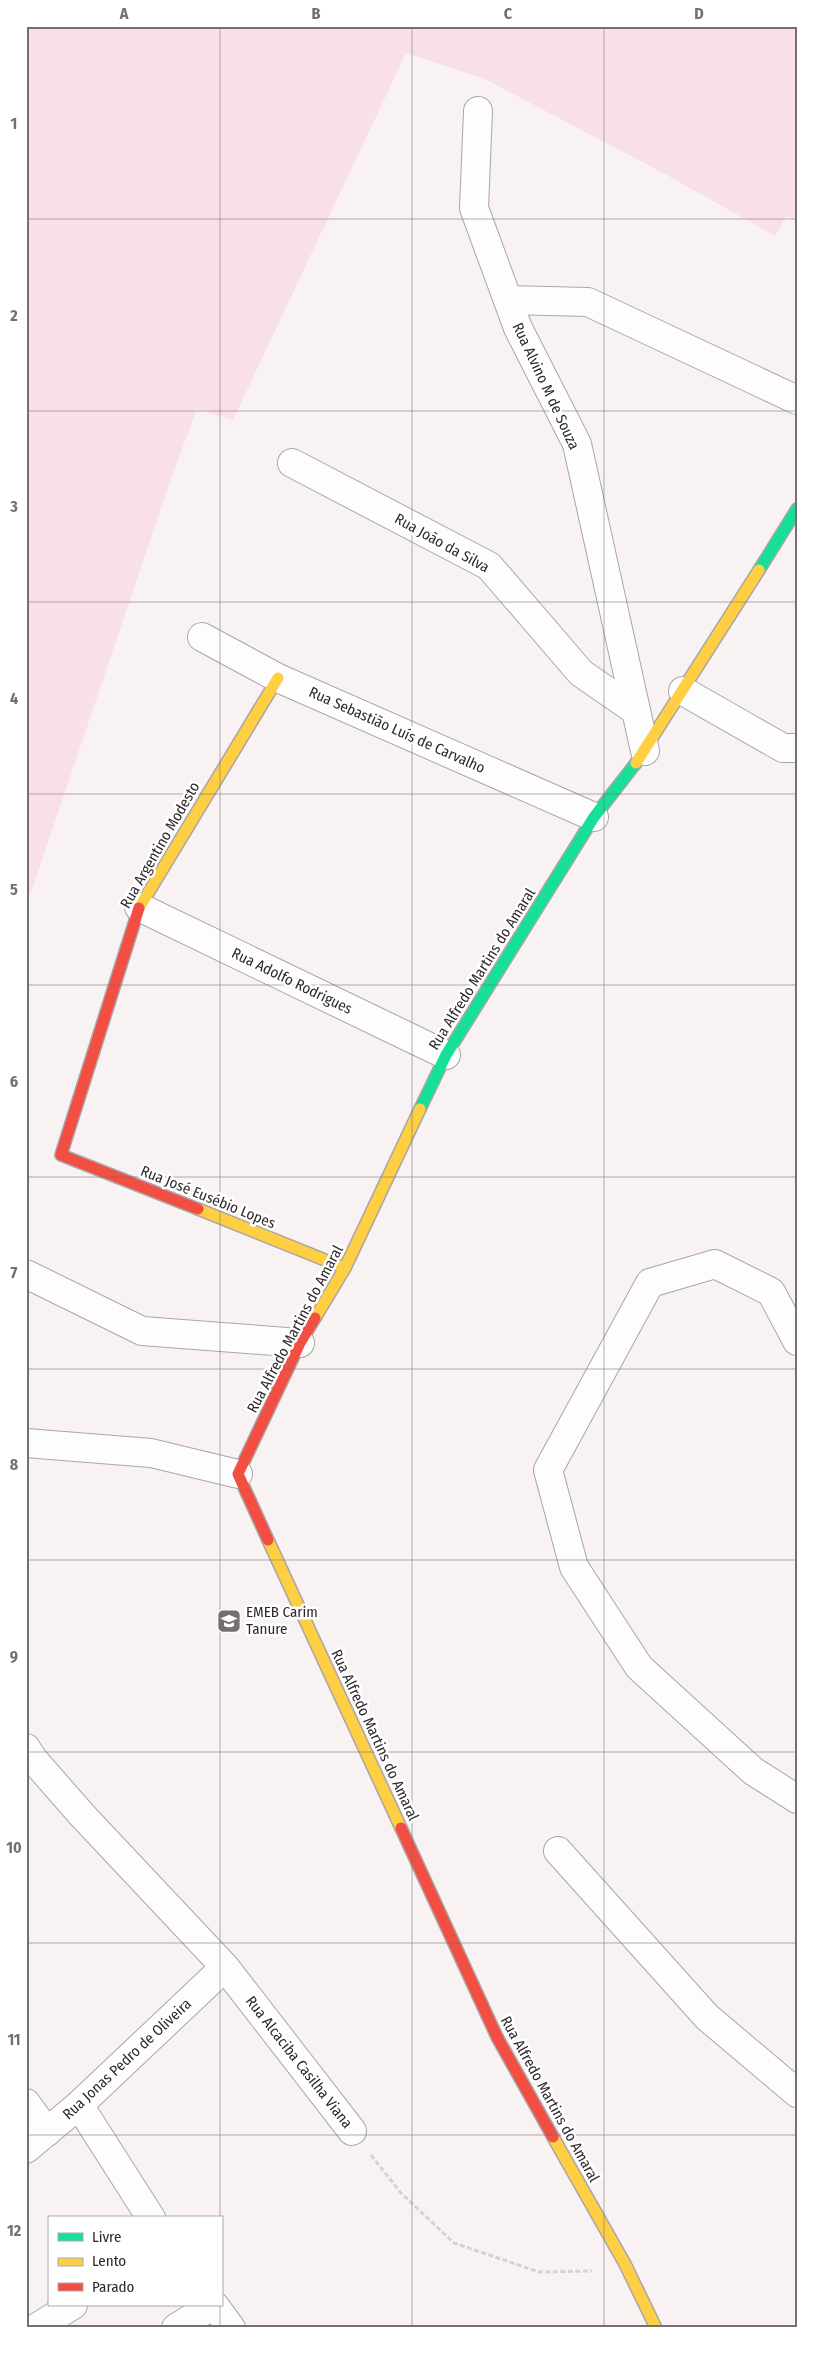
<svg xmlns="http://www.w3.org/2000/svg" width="823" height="2354" font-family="'Fira Sans Condensed',sans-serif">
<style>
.green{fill:#f9e0e7}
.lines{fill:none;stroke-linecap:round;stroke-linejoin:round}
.street-casing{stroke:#aaa6a7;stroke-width:30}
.fast-casing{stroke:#aaa6a7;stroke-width:14}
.slow-casing{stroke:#aaa6a7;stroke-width:14}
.jam-casing{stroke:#aaa6a7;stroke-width:14}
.path{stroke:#d4d2d2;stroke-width:3;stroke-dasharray:5 2.5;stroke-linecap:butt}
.street{stroke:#fefdfd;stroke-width:28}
.fast{stroke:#16e098;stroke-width:11}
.slow{stroke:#ffcf43;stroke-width:11}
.jam{stroke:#f24e42;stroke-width:11}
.grid{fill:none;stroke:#756f70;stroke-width:1;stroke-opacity:0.55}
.labels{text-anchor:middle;stroke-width:5;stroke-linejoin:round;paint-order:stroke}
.street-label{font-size:15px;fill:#2e292a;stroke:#fff}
.poi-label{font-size:15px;fill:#2e292a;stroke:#fff;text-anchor:start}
.neatline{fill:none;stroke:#756f70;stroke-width:2}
.grid-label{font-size:16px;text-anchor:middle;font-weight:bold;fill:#756f70}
</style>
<rect width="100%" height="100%" fill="#f8f2f3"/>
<polygon class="green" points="26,26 797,26 797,221 786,216 775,236 665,174 485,79 406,53 233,420 197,409 172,476 26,907"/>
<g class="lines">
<g class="street-casing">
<g id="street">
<polyline points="478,111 474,208 518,328 577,444 645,751"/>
<polyline points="508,300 588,302 797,400"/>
<polyline points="292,463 489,566 581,673 636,711"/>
<polyline points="202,637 278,678 594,817"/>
<polyline points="683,691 783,748 797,748"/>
<polyline points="139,907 446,1055"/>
<polyline points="26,1274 142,1331 300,1343"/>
<polyline points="797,1341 771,1292 715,1264 650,1283 548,1470 574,1567 639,1667 753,1771 797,1799"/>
<polyline points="26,1443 151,1453 238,1474"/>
<polyline points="26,1748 33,1759 82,1815 225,1967 352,2131"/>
<polyline points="558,1851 707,2017 797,2093"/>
<polyline points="26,2103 47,2132"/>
<polyline points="79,2105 151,2218"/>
<polyline points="26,2149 79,2105 225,1967"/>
<polyline points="214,2305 231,2328"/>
<polyline points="36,2328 73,2305"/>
<polyline points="176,2328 213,2305"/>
</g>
</g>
<g class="fast-casing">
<g id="fast">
<polyline points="759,570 797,509"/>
<polyline points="420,1109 446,1055 594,817 636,763"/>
</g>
</g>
<g class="slow-casing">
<g id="slow">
<polyline points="636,763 759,570"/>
<polyline points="139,908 278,678"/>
<polyline points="198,1209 345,1268"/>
<polyline points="315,1318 345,1268 420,1109"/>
<polyline points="268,1540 401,1828"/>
<polyline points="553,2137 625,2264 656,2328"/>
</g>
</g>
<g class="jam-casing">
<g id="jam">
<polyline points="139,908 61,1155 198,1209"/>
<polyline points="268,1540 238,1474 300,1343 315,1318"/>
<polyline points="401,1828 497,2037 553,2137"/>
</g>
</g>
<polyline class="path" points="371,2155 401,2193 454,2243 539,2272 592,2271"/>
<use href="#street" class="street"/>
<use href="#fast" class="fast"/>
<use href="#slow" class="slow"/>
<use href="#jam" class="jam"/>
</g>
<path class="grid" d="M220,26v2192M412,26v2302M604,26v2302M26,219h771M26,411h771M26,602h771M26,794h771M26,985h771M26,1177h771M26,1369h771M26,1560h771M26,1752h771M26,1943h771M26,2135h771M220,2305v23"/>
<defs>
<g id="school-square" transform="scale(1.25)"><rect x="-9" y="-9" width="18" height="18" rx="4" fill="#756f70" stroke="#fff"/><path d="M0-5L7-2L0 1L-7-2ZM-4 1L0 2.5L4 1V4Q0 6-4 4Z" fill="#fff"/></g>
</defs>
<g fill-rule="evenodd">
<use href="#school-square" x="229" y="1621"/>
</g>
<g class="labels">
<g class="street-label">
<text transform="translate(546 386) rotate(65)" y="5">Rua Alvino M de Souza</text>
<text transform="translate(442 543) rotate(29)" y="5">Rua João da Silva</text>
<text transform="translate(397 730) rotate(24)" y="5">Rua Sebastião Luís de Carvalho</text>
<text transform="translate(160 845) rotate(-60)" y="5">Rua Argentino Modesto</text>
<text transform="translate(482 969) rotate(-58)" y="5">Rua Alfredo Martins do Amaral</text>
<text transform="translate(292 981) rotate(26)" y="5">Rua Adolfo Rodrigues</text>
<text transform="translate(208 1197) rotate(22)" y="5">Rua José Eusébio Lopes</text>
<text transform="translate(295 1329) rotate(-62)" y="5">Rua Alfredo Martins do Amaral</text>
<text transform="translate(375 1735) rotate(65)" y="5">Rua Alfredo Martins do Amaral</text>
<text transform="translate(127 2059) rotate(-43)" y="5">Rua Jonas Pedro de Oliveira</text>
<text transform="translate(299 2062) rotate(52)" y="5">Rua Alcaciba Casilha Viana</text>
<text transform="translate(550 2099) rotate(61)" y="5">Rua Alfredo Martins do Amaral</text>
</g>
<g class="poi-label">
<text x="246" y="1617">EMEB Carim<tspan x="246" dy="17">Tanure</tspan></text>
</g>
</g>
<rect width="823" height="2354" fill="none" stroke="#ffffff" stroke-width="55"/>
<rect x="48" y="2216" width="175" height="90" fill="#ffffff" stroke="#aba9aa"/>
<rect x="58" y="2233" width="25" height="8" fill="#16e098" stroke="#aba9aa"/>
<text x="92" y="2242" font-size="15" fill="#2e292a">Livre</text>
<rect x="58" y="2258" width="25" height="8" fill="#ffcf43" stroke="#aba9aa"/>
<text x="92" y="2266" font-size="15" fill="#2e292a">Lento</text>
<rect x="58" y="2283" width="25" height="8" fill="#f24e42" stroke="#aba9aa"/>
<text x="92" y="2292" font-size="15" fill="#2e292a">Parado</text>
<rect x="28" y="28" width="768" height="2298" class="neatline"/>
<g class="grid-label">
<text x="124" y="19">A</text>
<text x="316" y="19">B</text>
<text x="508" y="19">C</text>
<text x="699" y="19">D</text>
<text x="14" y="129">1</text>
<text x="14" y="321">2</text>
<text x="14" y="512">3</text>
<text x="14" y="704">4</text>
<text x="14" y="895">5</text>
<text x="14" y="1087">6</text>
<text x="14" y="1278">7</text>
<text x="14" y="1470">8</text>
<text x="14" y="1662">9</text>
<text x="14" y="1853">10</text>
<text x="14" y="2045">11</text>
<text x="14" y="2236">12</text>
</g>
</svg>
